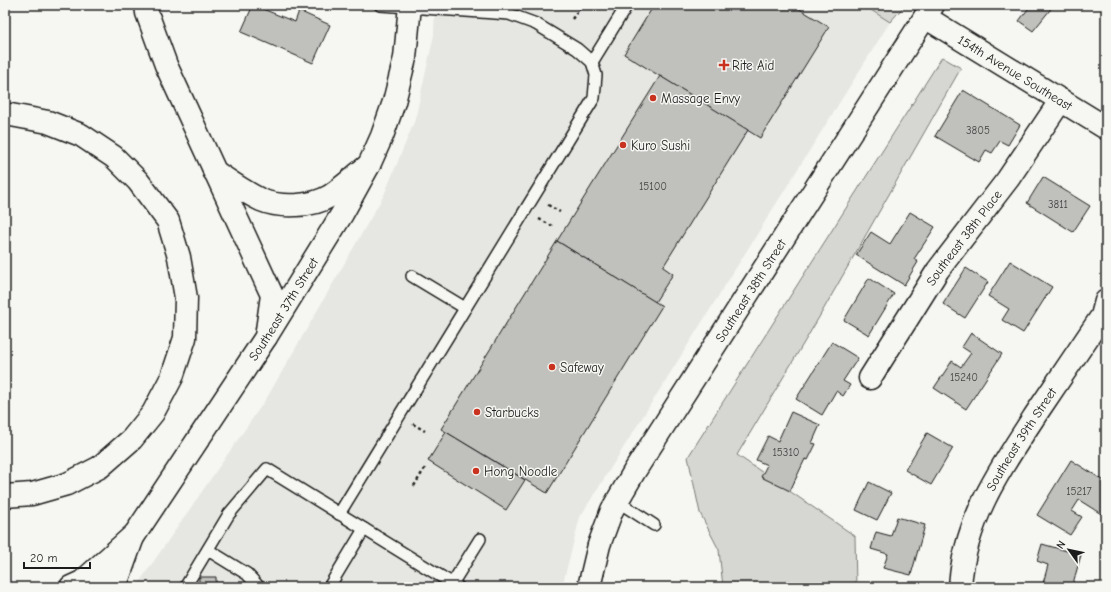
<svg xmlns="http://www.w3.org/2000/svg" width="1111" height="592" font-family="'Comic Neue',sans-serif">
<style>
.built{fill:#e6e6e2}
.green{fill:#d6d6d2;stroke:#797977}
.building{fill:#c0c0bd;stroke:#1c1c1c}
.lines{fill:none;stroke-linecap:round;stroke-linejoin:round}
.service-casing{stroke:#1c1c1c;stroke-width:14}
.minor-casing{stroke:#1c1c1c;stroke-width:25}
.tertiary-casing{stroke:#1c1c1c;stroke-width:25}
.secondary-casing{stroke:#1c1c1c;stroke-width:25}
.motorway-casing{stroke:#1c1c1c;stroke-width:25}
.path{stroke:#1c1c1c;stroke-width:2.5;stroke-dasharray:3 3;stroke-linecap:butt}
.service{stroke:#f6f6f2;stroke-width:11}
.minor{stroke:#f6f6f2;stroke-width:22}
.tertiary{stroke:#f6f6f2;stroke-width:22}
.secondary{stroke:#f6f6f2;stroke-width:22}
.motorway{stroke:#f6f6f2;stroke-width:22}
.poi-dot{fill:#c8321e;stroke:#f6f6f2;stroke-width:1.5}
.labels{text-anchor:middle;stroke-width:3;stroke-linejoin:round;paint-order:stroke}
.number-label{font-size:11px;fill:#454544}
.poi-label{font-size:13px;fill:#1c1c1c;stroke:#f6f6f2;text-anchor:start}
.street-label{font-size:13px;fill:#1c1c1c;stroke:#f6f6f2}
</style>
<rect width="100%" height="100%" fill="#f6f6f2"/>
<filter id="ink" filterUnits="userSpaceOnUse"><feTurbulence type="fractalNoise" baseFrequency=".025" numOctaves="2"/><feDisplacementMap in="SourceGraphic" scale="8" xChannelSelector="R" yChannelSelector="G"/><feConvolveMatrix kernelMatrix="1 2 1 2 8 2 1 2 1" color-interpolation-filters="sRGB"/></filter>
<g filter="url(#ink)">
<polygon class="built" points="435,5 863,5 890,22 580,517 562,587 136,587 268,396 384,195 415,120 434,35"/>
<g class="green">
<polygon points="863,5 905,5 890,22"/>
<polygon points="942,57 961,68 818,319 737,455 855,536 856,587 723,587 719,550 700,513 688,457"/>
</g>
<g class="building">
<polygon points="253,5 295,22 299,11 330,25 313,63 241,32"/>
<polygon points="654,5 793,5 829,27 760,138 624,54"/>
<polygon points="1031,5 1054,5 1033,31 1019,21"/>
<polygon points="660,76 748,130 663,267 673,274 655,302 557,241"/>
<polygon points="963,90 1020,125 1008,145 1000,141 992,153 986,150 979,162 935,136"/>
<polygon points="1043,177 1090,206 1073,232 1027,203"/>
<polygon points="910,212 935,227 914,259 918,262 904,285 856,255 871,232 890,244"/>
<polygon points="557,241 662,306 547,493 441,429"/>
<polygon points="1010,261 1052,287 1023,333 1002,320 1009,309 988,296"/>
<polygon points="966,268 988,282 965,318 943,304"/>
<polygon points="869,278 894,294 869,335 844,320"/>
<polygon points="971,333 1002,354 966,409 934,388 952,361 961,367 971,353 962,347"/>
<polygon points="832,342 858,358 843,381 850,385 843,396 836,391 822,415 796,399"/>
<polygon points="791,412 820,425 812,443 816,444 808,460 805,459 790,491 761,477 767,465 756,460 768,436 778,441"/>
<polygon points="446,432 525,480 506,510 428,461"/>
<polygon points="927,433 953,448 931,485 905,470"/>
<polygon points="1071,460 1106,482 1106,517 1079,500 1072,511 1082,517 1070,535 1037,515"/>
<polygon points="869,482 891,493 877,520 856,510"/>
<polygon points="897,517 925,525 911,575 883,568 888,554 871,549 876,532 891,536"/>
<polygon points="1042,544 1081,555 1072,587 1042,587 1048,565 1037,561"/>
<polygon points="199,577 216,577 216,583 240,583 240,587 199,587"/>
</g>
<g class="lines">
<g class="service-casing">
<g id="service">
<polyline points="592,62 627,5"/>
<polyline points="412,276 465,308"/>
<polyline points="617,501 654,525"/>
<polyline points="339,514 594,98 596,75 592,62 577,49 536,24 509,14 380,5"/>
<polyline points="208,550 247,574 259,587"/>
<polyline points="187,587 187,584 229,514 267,469 458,587"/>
<polyline points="329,587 364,529"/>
<polyline points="450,587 480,539"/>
</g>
</g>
<g class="minor-casing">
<g id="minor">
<path id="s1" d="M925,17l181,111"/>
<path id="s2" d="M870,378l68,-108 70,-91 53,-79"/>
<path id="s3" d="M589,587l10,-42 13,-35 22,-38 291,-455 8,-12"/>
<path id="s4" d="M960,587c4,-66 41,-120 76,-173 22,-33 44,-65 66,-98l4,-15"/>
</g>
</g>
<g class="tertiary-casing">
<g id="tertiary">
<path id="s5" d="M100,587l166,-250 76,-123 27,-49 13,-29 12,-34 11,-44 5,-53"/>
</g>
</g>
<g class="secondary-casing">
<g id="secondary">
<polyline points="71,587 82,582 134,535"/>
<polyline points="115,587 133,537"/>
</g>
</g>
<g class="motorway-casing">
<g id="motorway">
<polyline points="146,5 147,13 166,65 272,295 266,337"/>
<polyline points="5,116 11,115 48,122 81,135 114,157 138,181 168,221 179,257 186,298 185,338 172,377 153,413 132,439 100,467 67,484 32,494 5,496"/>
<path d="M214,171c15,10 30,21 47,29 19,8 51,7 69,-4 13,-9 26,-21 39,-31"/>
</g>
</g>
<g class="path">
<polyline points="589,5 597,10 604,5"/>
<polyline points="572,19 582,5"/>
<polyline points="548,205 560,212"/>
<polyline points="539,219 552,226"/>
<polyline points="413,424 425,431"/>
<polyline points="414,486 425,468"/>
</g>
<use href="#service" class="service"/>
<use href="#minor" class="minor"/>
<use href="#tertiary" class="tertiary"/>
<use href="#secondary" class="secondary"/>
<use href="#motorway" class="motorway"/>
</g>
</g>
<g class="poi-dot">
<path d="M722 59h4v4h4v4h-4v4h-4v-4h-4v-4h4z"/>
<circle cx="653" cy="98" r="4"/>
<circle cx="623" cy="145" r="4"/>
<circle cx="552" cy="367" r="4"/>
<circle cx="477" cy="412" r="4"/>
<circle cx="476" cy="471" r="4"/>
</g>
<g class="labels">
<g class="number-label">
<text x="978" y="134">3805</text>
<text x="653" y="190">15100</text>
<text x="1058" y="208">3811</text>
<text x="964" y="381">15240</text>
<text x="786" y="456">15310</text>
<text x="1079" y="495">15217</text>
</g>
<g class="poi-label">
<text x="732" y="70">Rite Aid</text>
<text x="661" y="103">Massage Envy</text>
<text x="631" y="150">Kuro Sushi</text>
<text x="560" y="372">Safeway</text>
<text x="485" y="417">Starbucks</text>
<text x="484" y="476">Hong Noodle</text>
</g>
<g class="street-label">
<text dy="5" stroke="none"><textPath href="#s1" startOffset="106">154th Avenue Southeast</textPath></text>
<text dy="5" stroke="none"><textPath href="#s2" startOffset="169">Southeast 38th Place</textPath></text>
<text dy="5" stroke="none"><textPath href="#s3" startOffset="340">Southeast 38th Street</textPath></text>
<text dy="5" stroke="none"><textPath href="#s5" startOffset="333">Southeast 37th Street</textPath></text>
<text dy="5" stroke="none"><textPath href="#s4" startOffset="162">Southeast 39th Street</textPath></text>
</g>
</g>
<rect width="1111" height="592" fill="none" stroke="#f6f6f2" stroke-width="20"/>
<rect x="10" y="10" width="1091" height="572" fill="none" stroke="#1c1c1c" stroke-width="1.5" filter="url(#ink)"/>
<g transform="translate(1069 550) rotate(303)" stroke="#f6f6f2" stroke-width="3" paint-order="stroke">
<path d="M0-3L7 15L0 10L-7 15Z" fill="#1c1c1c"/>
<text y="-6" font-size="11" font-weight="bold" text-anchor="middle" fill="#1c1c1c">N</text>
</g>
<path d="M24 562v6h66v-6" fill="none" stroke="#1c1c1c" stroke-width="2"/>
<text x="30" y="562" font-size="12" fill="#1c1c1c" stroke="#f6f6f2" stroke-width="3" paint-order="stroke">20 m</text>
</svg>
